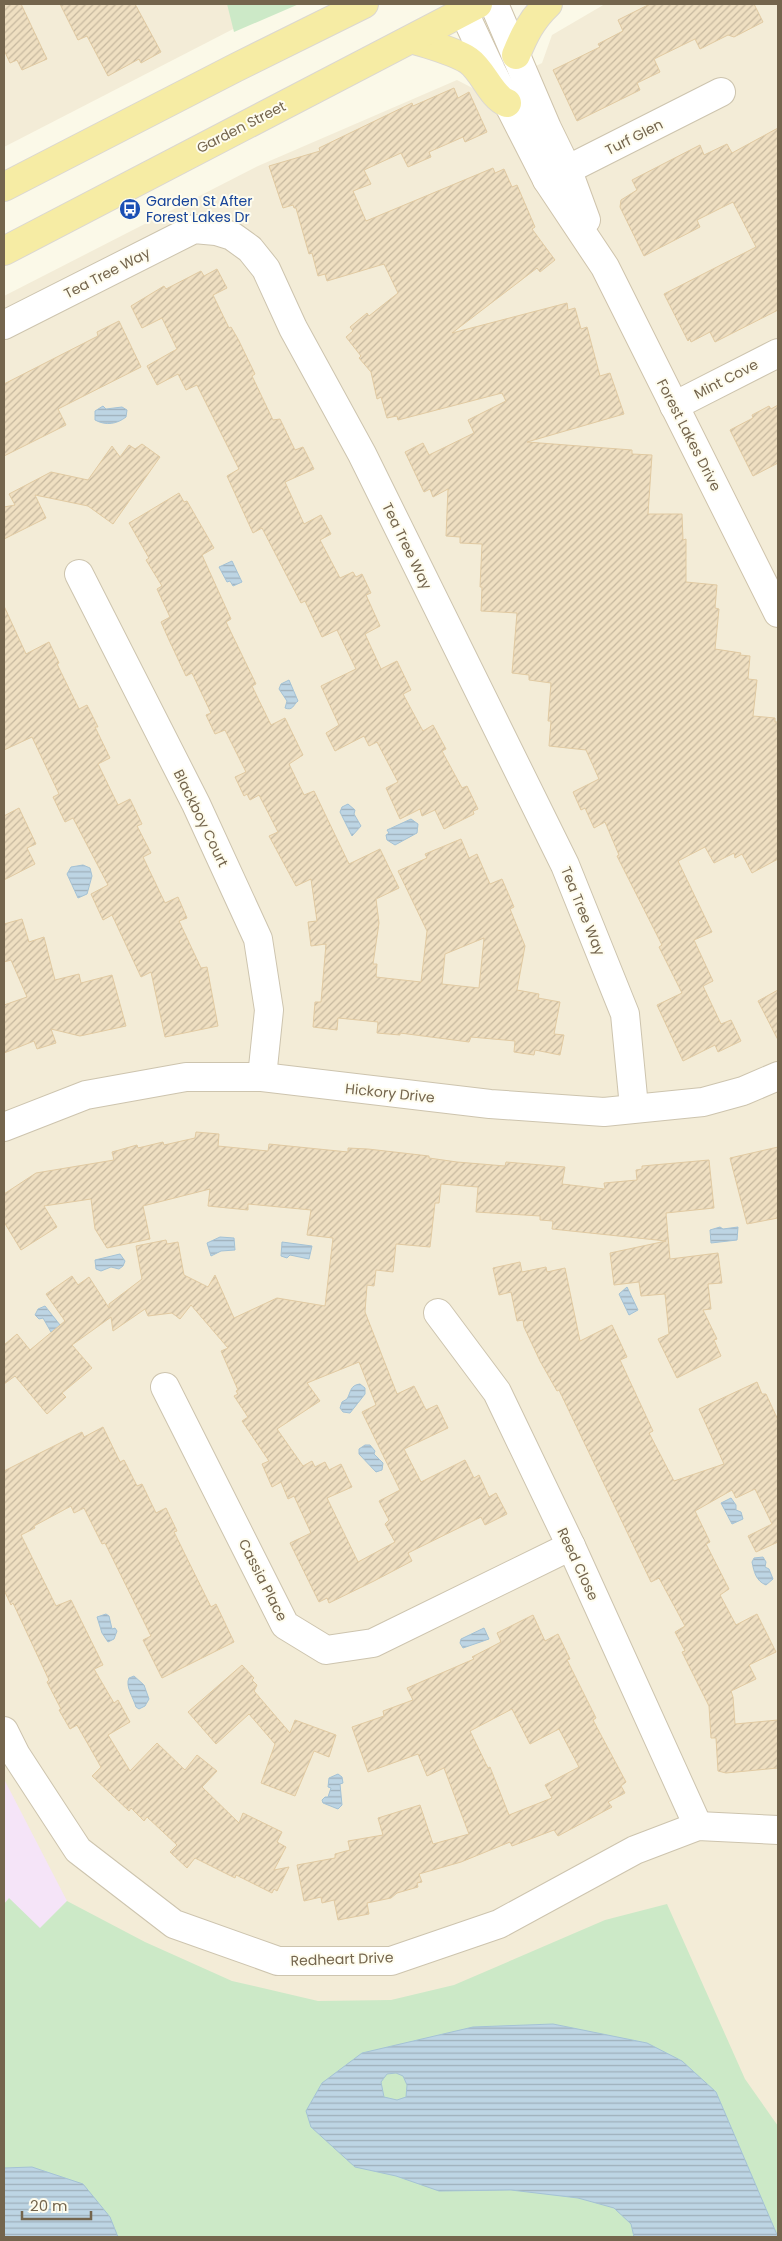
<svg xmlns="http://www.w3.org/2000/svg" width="782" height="2241" font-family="Poppins,sans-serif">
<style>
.residential{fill:#f3ecd7}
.education{fill:#f5e4f8}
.park{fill:#cce9c7}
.water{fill:url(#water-rules);stroke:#a4c2d5;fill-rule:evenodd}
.building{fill:url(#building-hatch);stroke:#e1caa2;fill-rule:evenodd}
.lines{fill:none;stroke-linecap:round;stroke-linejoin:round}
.minor-casing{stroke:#cdc4ae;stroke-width:30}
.secondary-casing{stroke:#cfc4ac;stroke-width:30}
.primary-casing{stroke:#dbd7d1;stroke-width:30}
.minor{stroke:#fff;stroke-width:28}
.secondary{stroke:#fff;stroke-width:28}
.primary{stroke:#f6eca4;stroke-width:28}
.labels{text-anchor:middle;stroke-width:4;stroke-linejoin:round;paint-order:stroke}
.street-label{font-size:14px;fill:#74654d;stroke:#fefcee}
.transit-label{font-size:14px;fill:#164399;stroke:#fefcee;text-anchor:start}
</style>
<defs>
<pattern id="water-rules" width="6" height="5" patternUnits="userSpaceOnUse" patternTransform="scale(1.25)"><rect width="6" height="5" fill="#bdd5e4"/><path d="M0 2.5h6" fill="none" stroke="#9eb0bb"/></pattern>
<pattern id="building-hatch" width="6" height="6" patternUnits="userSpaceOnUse" patternTransform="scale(1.25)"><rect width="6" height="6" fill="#efdfc1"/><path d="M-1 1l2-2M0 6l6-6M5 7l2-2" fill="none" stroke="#c6b89f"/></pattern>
</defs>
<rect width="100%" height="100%" fill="#fbf9e8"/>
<g class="residential">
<polygon points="4,4 230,4 239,26 4,147"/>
<polygon points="605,4 778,4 778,2237 4,2237 4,296 258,166 457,80 482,93 542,63 552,35"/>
</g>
<polygon class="education" points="4,1779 67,1901 4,1966"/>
<g class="park">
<polygon points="227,4 299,4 234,32"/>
<polygon points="9,1898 40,1928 67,1901 145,1942 232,1981 318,2001 391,2000 454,1985 605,1920 667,1904 745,2079 778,2126 778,2237 4,2237 4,1904"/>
</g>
<g class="water">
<path d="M103,406l3,3 16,-2 5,3 -1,7c-9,7 -20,9 -31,3v-9z"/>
<polygon points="232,561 242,582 233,586 230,581 227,582 219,567"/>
<path d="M289,680l9,21c-5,4 -5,10 -13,7l2,-7 -8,-12 2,-5z"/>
<polygon points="348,804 355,810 354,814 361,826 352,836 340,812 342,807"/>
<polygon points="411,819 418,824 417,833 395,845 387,840 386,835 389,833 387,830"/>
<polygon points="83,865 90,868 92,876 87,894 78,898 67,874 71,867"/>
<polygon points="720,1227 723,1229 738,1227 737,1240 711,1243 710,1230"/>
<polygon points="220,1237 234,1238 235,1250 221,1251 211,1256 207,1243"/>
<polygon points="282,1242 312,1246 309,1259 290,1255 287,1258 281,1256"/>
<polygon points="120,1254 125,1261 123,1266 119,1269 111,1267 101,1271 96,1269 95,1260"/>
<polygon points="627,1287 638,1310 629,1315 619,1294"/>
<polygon points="45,1306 60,1325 57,1330 51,1332 43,1318 39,1319 35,1315 38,1309"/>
<path d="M360,1384l5,4v6l-15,19 -7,-1 -3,-4 2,-6 5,-3c4,-7 3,-14 13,-15z"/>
<polygon points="365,1445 370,1445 375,1451 374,1454 383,1463 382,1470 376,1472 359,1454 359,1449"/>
<polygon points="731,1498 736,1505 736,1510 741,1512 743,1519 732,1524 721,1503"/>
<path d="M763,1557l3,5 -1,5 4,2 4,10 -7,6c-10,-4 -12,-13 -14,-23l2,-4z"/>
<polygon points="106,1614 109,1616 112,1629 115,1628 117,1631 114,1639 108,1642 102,1633 97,1617"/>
<polygon points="484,1628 489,1639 463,1648 460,1643 461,1639"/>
<path d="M134,1676l10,9 5,14 -4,7 -6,3 -3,-2c-3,-10 -11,-21 -7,-29z"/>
<polygon points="338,1774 342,1777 343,1783 340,1784 342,1805 338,1809 323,1803 322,1800 325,1797 328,1797 331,1788 328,1787 329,1778"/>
<path d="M553,2024l94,19 35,18 34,31 62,145h-144l-3,-13 -17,-16 -36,-10 -67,-8 -72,1 -43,-15 -41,-9 -44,-40 -5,-16 16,-28 40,-30 111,-26zM396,2073l7,3 4,9 -1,12 -9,3 -13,-3 -3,-15 6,-8z"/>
<polygon points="32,2167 83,2184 110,2217 118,2237 4,2237 4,2168"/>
</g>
<g class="building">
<polygon points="4,4 21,4 47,59 22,70 17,60 10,63 4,50"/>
<polygon points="60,4 135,4 161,52 141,63 139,59 108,76 87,36 78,40"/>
<polygon points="650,4 754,4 763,22 734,37 728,35 700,49 695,39 654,59 660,72 637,83 640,90 577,121 553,70 600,47 598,44 623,31 618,20"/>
<polygon points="454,88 458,98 469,92 487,132 465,142 463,137 429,152 431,157 408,167 401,153 364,170 371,184 353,191 366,221 493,168 495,173 504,169 512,187 517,185 535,227 532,229 555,260 540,272 537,268 452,333 567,303 568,310 575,308 581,329 587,327 600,376 610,373 624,414 527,442 632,450 632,454 652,455 648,514 682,514 683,540 686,539 686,582 717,585 715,608 719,609 715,649 741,653 740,655 750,656 748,679 757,680 753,716 775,718 775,722 778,722 778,859 752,873 742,854 735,858 734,853 714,863 705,847 678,861 712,932 694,940 713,981 703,986 721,1024 731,1020 741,1041 718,1052 715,1045 683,1061 657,1005 682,993 659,947 662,945 617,856 619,855 605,822 594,828 585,808 581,810 573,792 599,779 586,750 549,746 551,721 548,721 551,683 529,680 529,675 512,673 517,613 481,611 482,587 480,587 482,544 460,543 460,537 446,536 448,489 433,497 430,489 424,492 405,452 423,443 429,455 474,433 468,420 506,401 502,393 398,420 397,416 387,418 381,397 377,399 371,372 359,358 361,356 346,337 353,331 350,327 367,313 369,316 398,293 384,264 327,281 325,274 318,276 312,253 309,254 296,208 294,208 293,205 283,208 269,166 320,151 319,148 412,103 413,106"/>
<polygon points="778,128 778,310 715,342 710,332 691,342 690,339 688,341 664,294 756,247 733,202 697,220 700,227 644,256 620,207 621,200 637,190 632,180 700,145 704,155 727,144 732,153"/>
<polygon points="217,269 227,288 213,295 229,328 231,327 238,339 255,374 252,376 273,420 280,419 295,450 303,447 314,469 285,482 304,524 321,515 331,534 320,540 340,578 353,572 356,577 362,574 371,593 366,595 380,626 365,634 381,669 397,661 411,690 403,694 423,731 433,725 446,749 442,751 462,788 467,786 478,809 473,811 474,814 444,829 435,810 422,816 420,809 400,819 386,788 398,782 377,742 369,746 364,736 335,751 326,733 339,725 321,686 356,669 337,630 322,637 305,601 301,603 262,528 253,533 227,476 239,469 197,385 186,390 178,374 157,385 147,366 177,349 162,318 142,328 131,306 164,286 166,289 201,271 204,276"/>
<polygon points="119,321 141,367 58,409 66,425 4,456 4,384 98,336 97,332"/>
<polygon points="778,405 778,463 753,476 730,430 753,418 752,415 769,406 771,409"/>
<polygon points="142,444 160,457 113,524 88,506 35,495 46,518 4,539 4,507 15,505 9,494 51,472 88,480 112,446 120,457 129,445 135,449"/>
<path d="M179,493l5,9 3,-1 27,47 -12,7 29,64 -5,3 30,62 -4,2 19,39 14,-7 18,37 -14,9 15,31 10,-4 35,73 31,-15 19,39 -23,11 3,24 -6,41h4l-1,13 45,5 6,-51 -29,-60 29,-13 -2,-4 36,-15 8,19 8,-4 13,30 12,-5 12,28 -4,2 15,37 -8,44 22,4 -1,4 22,4 -6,32 10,1 -4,20 -25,-5 -1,5 -20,-3 1,-11 -44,-4 -2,5 -69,-9v2l-23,-2 1,-11 -40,-4 -1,12 -24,-3 2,-25h6l5,-58 -15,2 -3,-24 9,-1 -6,-42 -15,7 -27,-50 9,-4 -19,-37 -9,5 -3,-6 -3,2 -9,-19 11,-5 -21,-42 -10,4 -9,-19 5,-2 -19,-40 -6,3 -17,-36 -8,-18 9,-5 -13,-28 5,-3 -16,-26 3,-2 -20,-35zM484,938l-5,50 -37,-4 3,-30z"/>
<polygon points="4,606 26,654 49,642 59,663 57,664 79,709 87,705 98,727 95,727 110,758 98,764 118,805 130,799 142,824 137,826 151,853 143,857 165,903 178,897 187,918 179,921 201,968 207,967 218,1026 165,1037 151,972 141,977 112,915 103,920 91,894 108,885 73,818 65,822 53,797 59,794 32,737 4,750"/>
<polygon points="19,808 36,844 27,848 35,864 4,880 4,816"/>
<polygon points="22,919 29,942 44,937 55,980 79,974 81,983 112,975 126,1026 80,1036 51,1029 56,1043 37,1049 34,1041 4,1053 4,1005 27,997 11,960 4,962 4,924"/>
<polygon points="778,990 778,1040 758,1001"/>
<path d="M196,1132l23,2 -1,12 50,5 1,-7 79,8v-4l20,1 61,7v2l28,4 48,4 1,-4 59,5 -3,17 43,5 -1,-6 33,-3 -1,-10 6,-1v-3l67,-6 5,48 -48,5 4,46 48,-6 4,30 -14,1 3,25 -8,1 14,29 -3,1 7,16 -44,22 -19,-39 11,-5 -4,-40 -24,2 -2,-14 -25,3 -4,-32 56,-12 -114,-12 1,-8 -13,-1v-4l-64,-4 2,-25 -37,-3 -2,19h-4l-5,44 -34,-3 -3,28 -17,-2 -2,16 -7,-1 -2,27 32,82 17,-8 12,24 11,-5 11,23 -44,21 17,33 44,-22 9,18 5,-3 10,22 7,-4 11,21 -22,11 -4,-8 -73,36 4,8 -38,20 -45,22 -2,-5 -8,4 -29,-59 21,-10 -17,-37 -6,3 -7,-17 -9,5 -10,-23 7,-3 -27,-40 6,-4 -14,-21 4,-2 -2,-3 2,-1 -17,-39 7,-3 -37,-43 -11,14 -8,-6 -24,3 -3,-7 -32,22 -2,-14 -39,28 20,23 -30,25 4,4 -19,17 -32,-38 -11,8v-39l13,-11 13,16 35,-29 -19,-27 26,-18 6,9 11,-8 20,31v-4l33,-25 -6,-33 30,-6 1,4 11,-2 6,33 24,12 7,-12 19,43 43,-20 48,8 8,-68 -26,-3 4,-25 -63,-6v6l-40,-4 2,-17 -67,17 7,33 -43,9 -12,-19 -4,-30 -47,7 13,21 -36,23 -17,-28v-28l32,-21 78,-13 -2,-8 25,-7 1,3 25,-6 1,3 31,-7zM359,1362l17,43 -14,7 38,78 -21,11 10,19 -4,4 10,18 -37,20 -31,-64 25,-11 -11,-23 -12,6 -4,-8 -10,5 -3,-6 -9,5 -26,-37 43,-28 -13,-18z"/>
<polygon points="778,1147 778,1218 747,1224 730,1158"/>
<polygon points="520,1262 522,1272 546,1267 547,1272 565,1268 580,1341 612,1325 627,1357 620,1360 653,1431 649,1433 674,1481 724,1464 699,1409 757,1382 762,1394 766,1394 778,1420 778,1542 756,1552 748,1536 772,1524 755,1489 736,1498 732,1490 695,1511 710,1542 706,1544 729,1589 720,1595 736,1625 757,1614 776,1652 749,1665 756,1679 731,1691 733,1697 735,1724 778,1720 778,1768 726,1773 718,1771 716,1738 711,1738 709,1706 682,1652 685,1651 675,1632 685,1626 659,1578 651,1582 559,1390 557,1391 540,1361 524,1327 523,1320 517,1321 511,1292 499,1295 493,1268"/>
<polygon points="103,1427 120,1462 124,1460 137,1486 142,1484 156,1513 166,1508 177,1531 174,1532 211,1607 216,1604 234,1642 162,1678 143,1640 151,1636 105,1543 102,1544 84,1508 74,1513 71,1506 34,1526 35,1528 21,1535 56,1606 71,1600 103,1665 94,1669 114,1703 118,1700 130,1722 108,1735 130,1771 157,1743 185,1770 197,1755 217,1771 202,1787 239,1823 243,1813 282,1832 277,1842 286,1847 274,1870 289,1867 277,1891 274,1889 272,1893 236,1875 235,1878 195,1858 187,1868 170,1852 177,1845 147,1817 144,1821 131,1808 129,1811 92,1776 101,1767 77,1725 70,1729 59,1710 61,1709 47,1682 49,1680 13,1603 11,1605 4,1590 4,1471 82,1432 84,1437"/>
<path d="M533,1615l12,26 13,-7 12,25 -3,1 29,58 -3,2 33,62 -5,4 4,7 -17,9 4,5 -54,29 -4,-6 -42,16 -2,-4 -49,20 -42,12 3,8 -5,1 1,4 -21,6 -6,5 -24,5 2,11 -31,6 -4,-20 -12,3 -1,-6 -17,4 -7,-36 38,-7v-4l15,-4 -2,-9 35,-6 -5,-17 42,-13 13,39 36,-10 -25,-66 -17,8 -9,-22 -50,18 -16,-45 32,-11 -1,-5 30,-11 -6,-12 67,-29 -2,-2 29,-15 -4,-9zM512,1709l18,35 29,-15 20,38 -34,18 7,13 -43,17 -19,-48 -2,1 -18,-37z"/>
<polygon points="242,1665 254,1678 252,1680 257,1685 254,1691 290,1733 295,1720 336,1735 329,1757 314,1751 295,1796 261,1783 275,1744 249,1714 216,1744 188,1712"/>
</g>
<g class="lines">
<g class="minor-casing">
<g id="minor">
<polyline points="547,180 721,92"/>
<polyline points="4,325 194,229 216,231 232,236 250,249 266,269 293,328 362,454 565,865 625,1014 634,1107"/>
<polyline points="674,406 778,353"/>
<polyline points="79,574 196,804 258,939 269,1010 262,1077"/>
<polyline points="4,1127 86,1095 186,1077 262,1077 490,1104 604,1112 703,1102 743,1091 778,1076"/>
<polyline points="438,1313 497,1392 571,1546 698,1826"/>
<polyline points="165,1387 285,1625 326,1650 373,1643 571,1546"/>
<polyline points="4,1731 16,1755 78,1850 174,1924 278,1961 391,1961 499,1924 635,1850 698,1826 778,1830"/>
</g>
</g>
<g class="secondary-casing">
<g id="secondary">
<polyline points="460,4 491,70 547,180 605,267 778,613"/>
<polyline points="494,4 547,128 568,171 586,220"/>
</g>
</g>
<g class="primary-casing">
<g id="primary">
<path d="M412,39c17,6 40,11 56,21 16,11 22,36 39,43"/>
<path d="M516,55c8,-20 16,-36 32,-51"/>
<polyline points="4,187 235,68 364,4"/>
<polyline points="4,251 478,4"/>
</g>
</g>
<use href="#minor" class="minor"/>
<use href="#secondary" class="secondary"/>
<use href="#primary" class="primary"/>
</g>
<defs>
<g id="bus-disc" transform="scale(1.125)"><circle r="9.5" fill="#1a4fb4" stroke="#fefcee"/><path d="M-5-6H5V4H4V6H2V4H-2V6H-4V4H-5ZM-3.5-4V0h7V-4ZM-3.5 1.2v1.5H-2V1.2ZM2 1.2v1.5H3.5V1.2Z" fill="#fff"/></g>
</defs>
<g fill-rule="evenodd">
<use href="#bus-disc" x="130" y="209"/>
</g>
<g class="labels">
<g class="street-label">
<text transform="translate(241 127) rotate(-27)" y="5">Garden Street</text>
<text transform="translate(634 137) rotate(-27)" y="5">Turf Glen</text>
<text transform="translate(107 273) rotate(-27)" y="5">Tea Tree Way</text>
<text transform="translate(726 379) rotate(-27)" y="5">Mint Cove</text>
<text transform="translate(689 435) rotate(63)" y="5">Forest Lakes Drive</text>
<text transform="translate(407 546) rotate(64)" y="5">Tea Tree Way</text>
<text transform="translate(201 818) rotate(64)" y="5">Blackboy Court</text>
<text transform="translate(583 911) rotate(68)" y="5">Tea Tree Way</text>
<text transform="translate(390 1093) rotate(6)" y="5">Hickory Drive</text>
<text transform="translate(578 1564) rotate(65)" y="5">Reed Close</text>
<text transform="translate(263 1580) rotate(63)" y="5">Cassia Place</text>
<text transform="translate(342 1959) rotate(-2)" y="5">Redheart Drive</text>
</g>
<g class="transit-label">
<text x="146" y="206">Garden St After<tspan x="146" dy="16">Forest Lakes Dr</tspan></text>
</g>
</g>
<rect width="782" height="2241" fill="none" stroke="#74654d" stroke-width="10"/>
<path d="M22 2211v8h69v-8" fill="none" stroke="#74654d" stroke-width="2.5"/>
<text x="30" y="2211" font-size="15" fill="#74654d" stroke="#fefcee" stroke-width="4" paint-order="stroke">20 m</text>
</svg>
